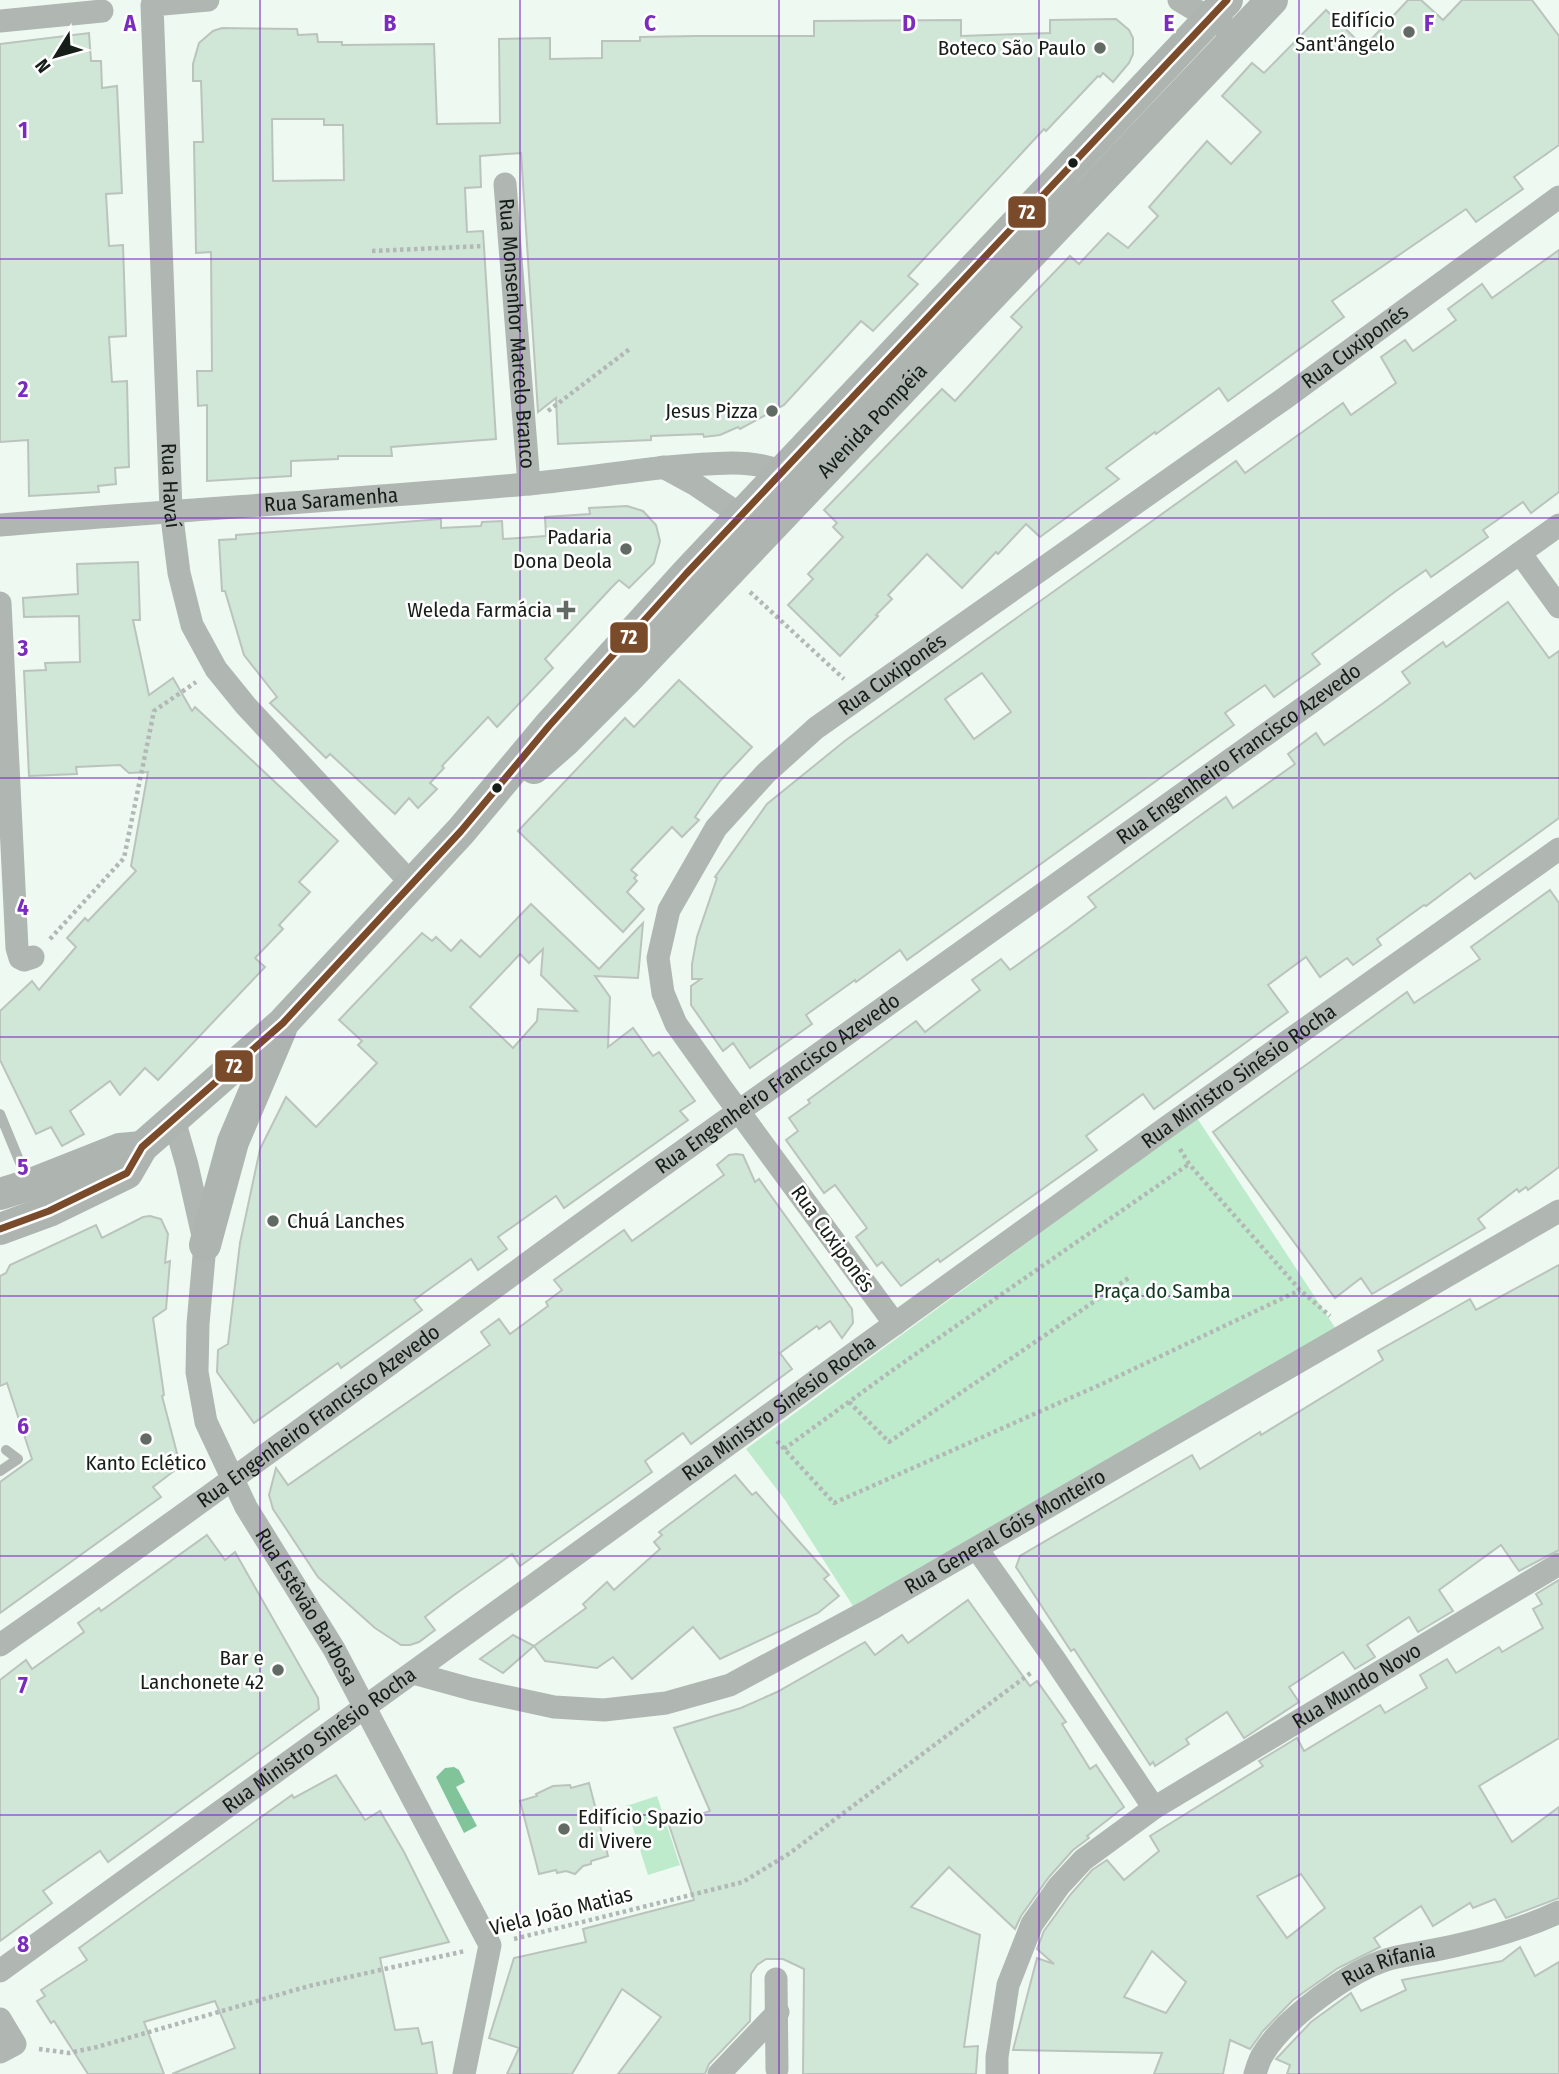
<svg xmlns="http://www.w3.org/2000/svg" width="1559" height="2074" font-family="'Fira Sans Condensed',sans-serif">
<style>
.green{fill:#bfebcd}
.water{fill:#81c49a}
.building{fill:#d0e6d7;stroke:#bac4bd;stroke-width:2;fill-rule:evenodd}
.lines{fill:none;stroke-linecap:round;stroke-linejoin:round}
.path{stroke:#b2b8b5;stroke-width:4.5;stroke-dasharray:3.5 3.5;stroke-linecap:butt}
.service{stroke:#b0b6b1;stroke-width:10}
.minor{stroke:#b0b6b1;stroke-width:23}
.secondary{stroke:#aeb5b0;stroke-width:32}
.bus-1-casing{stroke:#fff;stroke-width:12}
.bus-1{stroke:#7a4b2a;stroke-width:7}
.grid{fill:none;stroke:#7b2cbf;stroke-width:2;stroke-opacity:0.55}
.poi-dot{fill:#616b64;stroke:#fff;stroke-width:2.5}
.bus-dot{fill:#151e18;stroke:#fff;stroke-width:2.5}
.labels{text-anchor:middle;stroke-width:5;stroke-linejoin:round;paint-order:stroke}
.poi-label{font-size:21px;fill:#151e18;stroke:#fff;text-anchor:end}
.street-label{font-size:21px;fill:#151e18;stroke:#fff}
.park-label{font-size:21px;fill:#103720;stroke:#fff}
.grid-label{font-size:23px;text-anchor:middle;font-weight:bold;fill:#7b2cbf;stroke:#fff;stroke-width:5;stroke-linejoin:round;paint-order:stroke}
.line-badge{stroke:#fff;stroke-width:2.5}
.badge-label{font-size:19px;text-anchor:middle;font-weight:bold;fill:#fff}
</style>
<rect width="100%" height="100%" fill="#eef9f1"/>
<g class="green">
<polygon points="1197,1118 1336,1329 853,1606 785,1500 746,1449"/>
<polygon points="657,1796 680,1865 648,1875 626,1806"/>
</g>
<polygon class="water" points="454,1767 459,1770 465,1782 456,1787 477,1826 464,1833 436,1777 445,1768"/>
<g class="building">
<polygon points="1408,0 1421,0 1443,20 1462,0 1532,0 1559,36 1559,145 1514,177 1523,189 1476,222 1466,209 1332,301 1344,317 1228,401 1219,388 1156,434 1155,432 1106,468 1119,479 1040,537 1026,524 998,554 996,552 962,588 927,554 888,595 892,599 876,615 878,616 840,656 788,605 813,579 808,574 843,537 833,527 837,523 824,510 942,389 955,401 1022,327 1011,317 1070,256 1079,264 1108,233 1128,248 1158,216 1149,207 1207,141 1231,164 1261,132 1222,96 1252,63 1264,73 1326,10 1364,47"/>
<path d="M1116,19l13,11 4,8v16l-4,9 -16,19 -10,-9 -3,4 -2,-1 -52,55 -2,-2 -136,147 10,8 -45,47 -12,-10 -77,84 -44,24 -2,-2 -18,8 -16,2 -1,-3 -52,2v4l-93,4 -2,-46 -18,14 -17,-259 -41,3 1,31 -16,1 2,44 16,-1 13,208 -105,8 1,9h-54v3l-47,2v15l-84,5v-76l-9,1 -1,-35h15l-1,-119 -15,1 -2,-111h9l-2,-61h-8v-17l6,-21 14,-12 9,-3 75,1 1,6 19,-1 1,8h24v3l92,-1 3,80 63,-1 -1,-84 51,-1v21l52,-1v-17h38v-4l55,-1h119v-15l147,-1v16l89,-3v-13zM272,119h52v6h19l1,55 -71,1z"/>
<polygon points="89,33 91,61 101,61 102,88 117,86 122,193 106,194 109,246 123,245 126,336 109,337 112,382 127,381 129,467 115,468 116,484 98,486 99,492 29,496 28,440 0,442 0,44"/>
<path d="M1559,250v242l-28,21 -8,-11 -40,28 5,7 -57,40 -5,-7 -30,21 -84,63 8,10 -46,33 -9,-12 -40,28 9,12 -327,235 -7,-10 -44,32 -1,-2 -49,35 6,9 -62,44 -17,-25 -10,8 -32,-46v-19l10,-7h-9v-15l5,-27 20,-59 -2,-1 52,-73 79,-64 390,-279 9,12 98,-70 8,12 45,-32 -15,-26 24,-17 8,11 43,-31 -8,-11 34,-25 10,14zM982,673l29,39 -37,27 -29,-40z"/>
<polygon points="627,506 643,511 656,525 660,541 654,563 629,588 619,580 612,587 545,659 553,668 497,727 488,717 442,766 444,768 430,783 437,789 418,808 409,798 395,814 330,754 326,758 270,703 277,697 244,655 225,591 222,591 219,540 236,539 236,535 441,519 441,528 481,526 482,522 502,521 503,539 546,536 545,517 590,514 589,508"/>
<polygon points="138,562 140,620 133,620 149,695 173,678 192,711 195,707 338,841 299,882 310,892 279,925 283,929 255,958 265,967 158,1080 145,1068 120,1095 110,1081 70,1111 84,1134 62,1146 51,1127 36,1134 0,1060 0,1011 32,981 39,990 76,947 67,938 85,918 88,921 136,871 131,866 148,772 129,773 120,765 76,767 77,774 29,776 24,671 46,670 45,663 80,662 79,616 24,617 23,598 78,594 77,564"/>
<polygon points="1508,602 1549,658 1559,651 1559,818 1475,879 1470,873 1426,906 1424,905 1377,939 1381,945 1353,965 1347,958 1320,977 1306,957 1268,985 1288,1012 1154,1109 1143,1094 1086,1136 1097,1150 940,1262 938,1259 901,1286 882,1262 877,1266 856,1237 867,1228 835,1185 824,1193 786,1140 798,1131 789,1118 810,1103 808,1100 916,1021 925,1032 980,990 972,980 1001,959 1010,970 1068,928 1096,907 1088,897 1198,817 1226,797 1233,808 1295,764 1288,754 1316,733 1324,745 1382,704 1410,683 1402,672 1443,642 1446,647"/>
<polygon points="679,680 752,747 720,781 695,817 699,820 682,837 672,827 631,870 637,875 634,878 637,881 627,892 644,909 623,932 518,831 625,718 634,727"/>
<polygon points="1550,890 1559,903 1559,1167 1528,1190 1526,1187 1519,1192 1517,1189 1478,1219 1485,1228 1372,1294 1361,1278 1335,1298 1213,1132 1407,992 1414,1003 1480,959 1471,947"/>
<path d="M531,904l68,65 44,-46 -5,55 -43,-2 15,21 -2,50 25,-19 20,28 6,-4 36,49 -15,10 8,9 -124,88 -8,-12 -58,41 9,12 -29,21 -7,-11 -57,41 8,10 -81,58 -3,-5 -84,60 -37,-51 1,-22 10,-6 12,-101 20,-94 26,-52 30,30 61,-64 -19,-18 4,-4 -23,-21 83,-87 10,8 4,-4 15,14 10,-11 19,17zM543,949l-2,26 36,36 -39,-2 -1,12 -24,27 -43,-41 50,-53 9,9z"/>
<polygon points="736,1154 743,1155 755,1182 759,1179 852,1309 853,1323 842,1338 830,1321 819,1329 817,1326 780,1353 792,1369 691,1444 683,1433 645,1461 652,1472 520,1566 512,1554 454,1595 425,1617 435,1630 419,1642 410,1645 401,1645 375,1628 318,1577 273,1509 269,1495 276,1468 288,1485 490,1345 481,1332 499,1319 510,1334 548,1306 546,1302 562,1290 554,1280 624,1230 632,1241 724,1175 717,1165 729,1155"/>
<polygon points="150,1216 161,1219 168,1234 165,1263 170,1261 166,1309 153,1318 164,1395 162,1396 178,1457 177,1463 174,1471 153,1487 161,1497 0,1613 0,1482 32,1459 7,1383 0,1386 0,1276 6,1273 10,1265 96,1225 102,1238 143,1217"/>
<polygon points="1559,1265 1559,1550 1519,1571 1501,1545 1439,1590 1453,1611 1418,1632 1409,1617 1367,1645 1375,1657 1355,1669 1343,1652 1289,1687 1299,1702 1244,1738 1227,1712 1186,1739 1189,1744 1155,1766 1153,1762 1150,1765 1074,1649 1071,1651 1016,1567 1020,1556 1192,1455 1200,1469 1260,1432 1261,1435 1383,1360 1378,1351 1470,1299 1476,1310"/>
<polygon points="735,1475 752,1495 756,1492 795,1537 829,1575 824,1579 839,1596 818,1613 720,1659 693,1627 632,1679 613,1657 597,1668 545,1661 534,1646 586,1608 583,1604 607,1582 614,1590 660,1549 654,1542 662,1535 659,1532"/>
<polygon points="207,1535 225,1560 235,1552 318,1698 319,1709 108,1862 100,1851 43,1891 52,1903 0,1941 0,1680 26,1660 32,1669 84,1632 78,1623 99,1608 101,1611"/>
<path d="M1559,1580v158l-80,48 33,56 47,-35v91l-53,20 -11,-19 -22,9 -3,-5 -37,23 -12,-20 -47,32 6,9 -42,21 -45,32 -30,31 -13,18 -20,-9 -7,34h-69l8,-21 -149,-3 24,-92 17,6 -17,-15 7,-18 26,-36 22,-25 15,-10 17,20 35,-29 -9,-15 113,-70 -4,-5 38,-23 7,13 76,-46 5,8 42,-25 -7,-13 27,-16 9,14 43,-26 3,5 41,-24 -10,-19 9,-5 -6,-10zM1301,1874l24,34 -38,30 -30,-42zM1152,1951l34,31 -20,31 -42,-16z"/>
<polygon points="968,1600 1030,1686 1037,1681 1066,1722 1062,1724 1090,1769 1096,1765 1124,1807 1087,1836 1089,1838 1073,1850 1049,1877 1021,1916 1015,1929 949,1867 911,1907 980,1935 964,2047 978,2046 976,2074 803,2074 804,1969 783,1959 766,1959 757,1965 751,1974 750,2021 709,2064 705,2074 618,2074 661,2017 622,1989 572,2074 507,2074 519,2048 489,2038 514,1958 586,1942 583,1929 694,1900 669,1825 710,1811 674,1728 741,1708 777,1692 865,1642 875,1655 902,1635 908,1643"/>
<polygon points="513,1635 534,1646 503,1673 480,1659"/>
<polygon points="336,1775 365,1820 380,1811 404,1852 449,1942 380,1958 395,2030 418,2028 422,2044 432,2042 437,2074 172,2074 235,2048 215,2001 144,2022 164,2074 88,2074 54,2021 51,2023 37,2001 45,1996 41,1990 87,1960 79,1948 292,1795 294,1798"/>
<polygon points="589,1783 608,1856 591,1861 591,1864 583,1866 575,1874 566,1871 557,1873 556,1870 539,1874 520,1801 537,1796 536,1794 553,1786 570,1785 571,1788"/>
<polygon points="1520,1947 1535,1976 1559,1962 1559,2074 1287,2074 1290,2065 1276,2059 1311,2022 1351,1993 1361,2011 1406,1990 1402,1980 1502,1961"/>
</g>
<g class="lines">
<g class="path">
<polyline points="372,251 484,246"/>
<polyline points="548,411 631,348"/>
<polyline points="750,592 844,679"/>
<polyline points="50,939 124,858 154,711 196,682"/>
<polyline points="1180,1149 1189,1164 1300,1290 1330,1316"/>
<polyline points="849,1402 889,1442 1130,1277"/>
<polyline points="777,1441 834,1503 1104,1383 1300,1290"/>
<polyline points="784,1449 897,1367 1189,1164"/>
<polyline points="514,1939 743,1882 790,1853 1032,1672"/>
<polyline points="39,2049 69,2053 97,2047 309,1986 465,1951"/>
</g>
<g class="service">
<polyline points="0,1114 28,1182"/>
<polyline points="0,1471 18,1459 6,1450"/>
</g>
<g class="minor">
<path id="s1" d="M208,0l-56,5 19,505 8,63 13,52 24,44 30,37 166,178"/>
<polyline points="1179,0 1238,35"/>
<polyline points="0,21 102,11"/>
<path id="s2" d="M505,184l24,300"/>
<polyline points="663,467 696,485 752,523"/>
<path id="s3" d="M0,525c176,-15 352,-25 527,-41 69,-6 136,-20 205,-21 21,0 44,3 60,16"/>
<polyline points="1520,553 1559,607"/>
<polyline points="0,603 17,948 20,958 24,960 33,957"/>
<path id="s4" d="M174,1120l13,45 18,80 -7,79 -1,48 9,50 40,85 88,142 156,296 -26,129"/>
<path id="s5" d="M895,1324l-172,-234 -47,-66 -13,-31 -5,-35 11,-48 47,-82 50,-55 50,-45 469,-330 274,-201"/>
<polyline points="977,1549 1053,1657 1154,1808"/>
<path id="s6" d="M0,1645c240,-167 473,-345 711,-514 283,-202 565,-404 848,-606"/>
<path id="s7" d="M413,1673l58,16 83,18 50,3 62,-7 64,-18 141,-76 688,-398"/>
<path id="s8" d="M0,1971l1167,-844 392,-278"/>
<polyline points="776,1979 777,2069"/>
<polyline points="0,2019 15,2044 0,2052"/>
<polyline points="719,2074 778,2012"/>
<path id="s9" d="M997,2074v-17l11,-72 24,-61 27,-38 24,-26 71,-52 405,-244"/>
<path id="s10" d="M1255,2074c2,-6 4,-14 8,-20 22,-36 86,-83 126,-95 22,-6 46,-8 69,-14 36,-8 67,-17 101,-33"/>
</g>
<g class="secondary">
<path id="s11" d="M534,768l31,-27 61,-61 646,-680"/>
<polyline points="0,1194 29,1185 120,1149 142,1147"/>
<polyline points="0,1229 49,1211 127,1173 142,1147 283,1023 461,831 549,726 686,574 1227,0"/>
<polyline points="205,1245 233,1142 281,1029"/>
</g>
<g class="bus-1-casing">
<polyline id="bus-1" points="0,1229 49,1211 127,1173 142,1147 283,1023 461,831 549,726 686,574 1227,0"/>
</g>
<use href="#bus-1" class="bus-1"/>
</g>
<path class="grid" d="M260,0v2074M520,0v2074M779,0v2074M1039,0v2074M1299,0v2074M0,259h1559M0,518h1559M0,778h1559M0,1037h1559M0,1296h1559M0,1556h1559M0,1815h1559"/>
<g class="poi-dot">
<circle cx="1409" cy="32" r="7"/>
<circle cx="1100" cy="48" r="7"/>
<circle cx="772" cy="411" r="7"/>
<circle cx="626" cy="549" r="7"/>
<path d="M562.5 599.5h7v7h7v7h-7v7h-7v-7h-7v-7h7z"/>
<circle cx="273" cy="1221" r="7"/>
<circle cx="146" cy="1439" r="7"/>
<circle cx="278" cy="1670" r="7"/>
<circle cx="564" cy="1829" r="7"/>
</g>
<g class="bus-dot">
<circle cx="1073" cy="163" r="6"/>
<circle cx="497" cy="788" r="6"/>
</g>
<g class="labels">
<g class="poi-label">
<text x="1395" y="27">Edifício<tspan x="1395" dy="24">Sant'ângelo</tspan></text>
<text x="1086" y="55">Boteco São Paulo</text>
<text x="758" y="418">Jesus Pizza</text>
<text x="612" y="544">Padaria<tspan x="612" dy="24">Dona Deola</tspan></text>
<text x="552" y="617">Weleda Farmácia</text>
<text x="287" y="1228" text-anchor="start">Chuá Lanches</text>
<text x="146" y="1470" text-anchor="middle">Kanto Eclético</text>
<text x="264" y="1665">Bar e<tspan x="264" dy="24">Lanchonete 42</tspan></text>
<text x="578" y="1824" text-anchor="start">Edifício Spazio<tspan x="578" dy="24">di Vivere</tspan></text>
</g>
<g class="street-label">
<text dy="7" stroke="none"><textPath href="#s2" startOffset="150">Rua Monsenhor Marcelo Branco</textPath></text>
<text dy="7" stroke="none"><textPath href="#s5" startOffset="1386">Rua Cuxiponés</textPath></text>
<text dy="7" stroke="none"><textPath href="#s11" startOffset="485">Avenida Pompéia</textPath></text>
<text dy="7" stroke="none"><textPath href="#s1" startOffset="537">Rua Havaí</textPath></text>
<text dy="7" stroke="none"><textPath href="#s3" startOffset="332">Rua Saramenha</textPath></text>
<text dy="7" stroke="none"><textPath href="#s5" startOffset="819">Rua Cuxiponés</textPath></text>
<text dy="7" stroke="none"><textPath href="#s6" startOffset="1526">Rua Engenheiro Francisco Azevedo</textPath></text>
<text dy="7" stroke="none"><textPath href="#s8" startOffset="1528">Rua Ministro Sinésio Rocha</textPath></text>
<text dy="7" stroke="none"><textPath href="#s6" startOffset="959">Rua Engenheiro Francisco Azevedo</textPath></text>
<text transform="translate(833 1239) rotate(54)" y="7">Rua Cuxiponés</text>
<text dy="7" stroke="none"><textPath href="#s8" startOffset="961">Rua Ministro Sinésio Rocha</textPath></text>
<text dy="7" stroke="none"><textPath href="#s6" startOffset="392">Rua Engenheiro Francisco Azevedo</textPath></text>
<text dy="7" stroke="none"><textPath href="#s7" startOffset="639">Rua General Góis Monteiro</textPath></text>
<text dy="7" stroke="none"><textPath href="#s4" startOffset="518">Rua Estêvão Barbosa</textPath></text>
<text dy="7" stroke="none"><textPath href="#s9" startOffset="562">Rua Mundo Novo</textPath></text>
<text dy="7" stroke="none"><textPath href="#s8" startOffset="394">Rua Ministro Sinésio Rocha</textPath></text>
<text transform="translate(561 1911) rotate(-14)" y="7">Viela João Matias</text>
<text dy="7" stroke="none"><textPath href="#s10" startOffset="180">Rua Rifania</textPath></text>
</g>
<g class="park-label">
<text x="1162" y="1298">Praça do Samba</text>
</g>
</g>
<g class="grid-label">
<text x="130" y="31">A</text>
<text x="390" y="31">B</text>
<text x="650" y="31">C</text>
<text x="909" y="31">D</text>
<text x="1169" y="31">E</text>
<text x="1429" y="31">F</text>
<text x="23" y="138">1</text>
<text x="23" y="397">2</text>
<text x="23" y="656">3</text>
<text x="23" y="915">4</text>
<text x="23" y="1175">5</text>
<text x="23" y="1434">6</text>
<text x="23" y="1693">7</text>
<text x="23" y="1952">8</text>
</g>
<g class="line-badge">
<rect x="1007" y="195" width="40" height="34" rx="7" fill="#7a4b2a"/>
<rect x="609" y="621" width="40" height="33" rx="7" fill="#7a4b2a"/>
<rect x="214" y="1049" width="40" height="34" rx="7" fill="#7a4b2a"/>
</g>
<g class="badge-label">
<text x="1027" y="219">72</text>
<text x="629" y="644">72</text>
<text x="234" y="1073">72</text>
</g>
<g transform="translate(56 56) rotate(233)" stroke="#ffffff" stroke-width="5" paint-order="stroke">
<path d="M0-5L12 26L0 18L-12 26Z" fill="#151e18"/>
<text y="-10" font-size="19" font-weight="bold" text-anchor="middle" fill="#151e18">N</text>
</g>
</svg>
